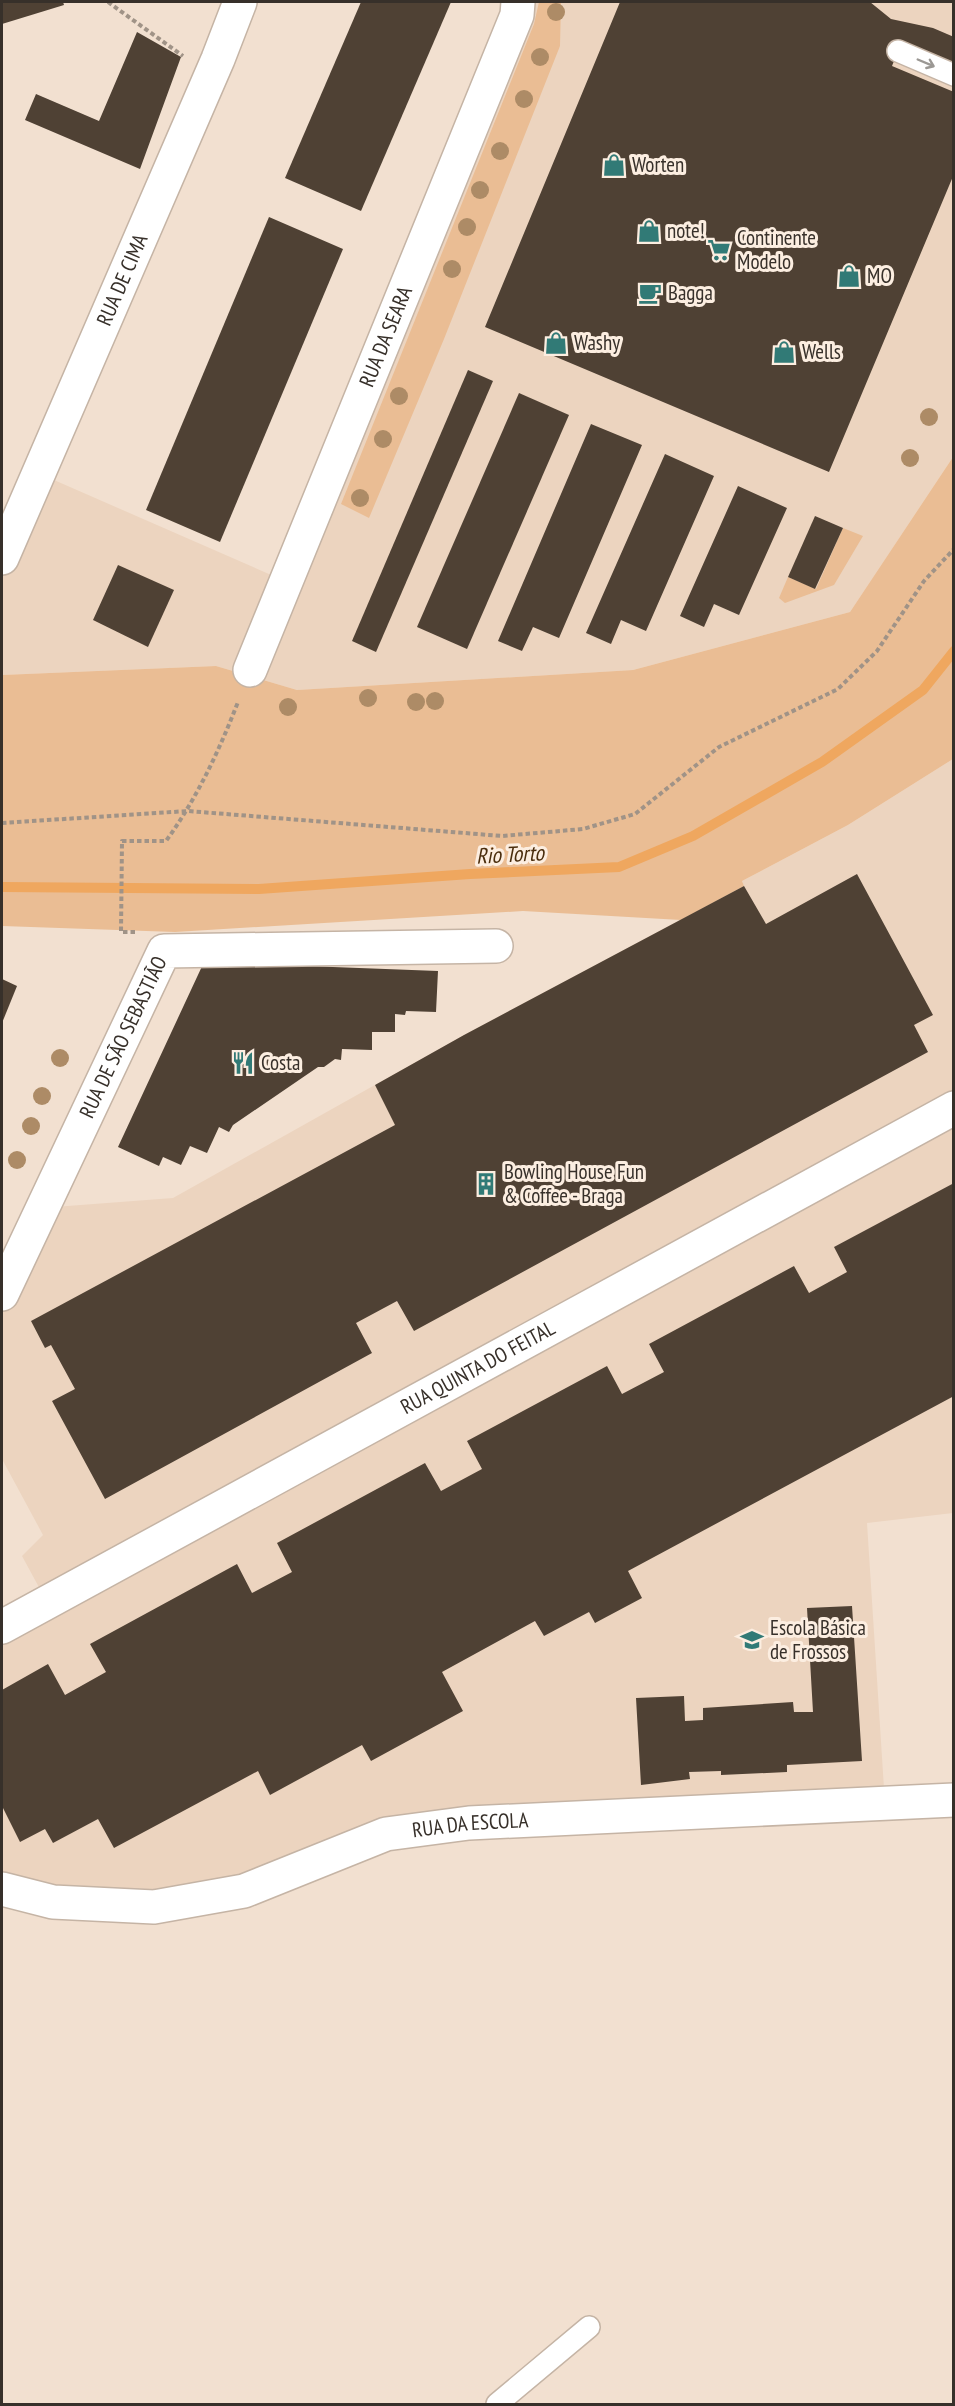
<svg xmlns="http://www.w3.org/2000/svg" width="955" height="2406" font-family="'PT Sans Narrow',sans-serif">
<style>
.built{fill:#ecd4bf}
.green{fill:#eabd94}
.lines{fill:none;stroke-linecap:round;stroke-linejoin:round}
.stream{stroke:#efa75f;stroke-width:10}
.building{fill:#4f4134}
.lane-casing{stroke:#c5b4a5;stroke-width:24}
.street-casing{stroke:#c5b4a5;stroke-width:36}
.primary-casing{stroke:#c5b4a5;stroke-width:36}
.path{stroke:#a09387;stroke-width:4;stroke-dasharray:4.5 3;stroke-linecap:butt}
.lane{stroke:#fff;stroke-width:21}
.street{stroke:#fff;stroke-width:33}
.primary{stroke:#fff;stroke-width:33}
.tree{fill:#ad8b66}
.oneway{stroke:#9b9894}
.labels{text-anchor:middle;stroke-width:6;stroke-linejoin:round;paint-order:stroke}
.poi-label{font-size:21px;fill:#37302a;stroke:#fceee1;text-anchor:start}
.street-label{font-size:21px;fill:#37302a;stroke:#fceee1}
.water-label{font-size:22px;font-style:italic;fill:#4a2d0d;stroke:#fceee1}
</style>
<rect width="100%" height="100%" fill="#f2e0d0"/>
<g class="built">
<polygon points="518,2 953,2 953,457 850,612 633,670 297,690 216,666 2,675 2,558 38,473 285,581"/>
<polygon points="953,759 953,1513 867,1523 885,1804 469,1823 244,1891 2,1889 2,1627 47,1602 22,1556 43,1535 2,1459 2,1294 41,1208 173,1198 464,1035 744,886 742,881 848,825"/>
</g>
<g class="green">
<polygon points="539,2 561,2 560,46 444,339 369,518 341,504 534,24"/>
<polygon points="953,457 953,759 848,825 742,881 744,886 681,920 523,911 175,932 2,926 2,675 216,666 297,690 633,670 850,612"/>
<polygon points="843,528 863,536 834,585 785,603 779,598 788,577 816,589"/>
</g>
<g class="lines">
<polyline class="stream" points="2,887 259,889 470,874 619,867 693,836 822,762 923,690 954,651"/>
</g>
<g class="building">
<polygon points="2,2 63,2 64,5 2,24"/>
<polygon points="361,2 451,2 361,211 285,178"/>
<polygon points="620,2 870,2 891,19 933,28 954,37 954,65 898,51 892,66 954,92 954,174 829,472 485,327"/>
<polygon points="137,32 181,57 140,169 25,120 36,94 99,121"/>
<polygon points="269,217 343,249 220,542 146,510"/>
<polygon points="468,370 493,381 376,652 352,641"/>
<polygon points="519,393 569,415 467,649 417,627"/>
<polygon points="591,424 642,445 559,638 533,627 522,651 498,641"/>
<polygon points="665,454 714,476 646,631 621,620 611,644 586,633"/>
<polygon points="738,486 787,508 739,615 714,604 704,627 680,616"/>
<polygon points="815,516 843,528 815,589 788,577"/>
<polygon points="118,565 174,590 148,647 93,620"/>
<polygon points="857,874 933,1015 914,1025 928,1052 414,1331 397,1301 356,1323 372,1353 105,1499 52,1401 75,1389 51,1345 45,1348 31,1321 395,1125 375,1085 464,1035 744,886 766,924"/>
<polygon points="204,962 438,971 436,1012 406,1011 405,1015 395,1014 395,1032 372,1032 372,1050 342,1049 341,1060 335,1059 324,1067 318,1067 233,1125 229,1132 219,1127 207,1153 190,1146 181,1165 163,1157 159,1166 118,1147"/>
<polygon points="2,979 17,986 2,1023"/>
<polygon points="954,1183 954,1396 628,1571 642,1598 595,1623 589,1612 544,1636 535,1621 442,1672 463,1711 371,1761 362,1745 270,1795 258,1771 114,1848 98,1819 53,1843 45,1829 20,1842 2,1806 2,1690 48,1664 65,1695 106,1672 90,1644 237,1564 252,1593 292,1572 277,1543 425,1463 441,1491 482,1469 467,1441 607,1366 622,1394 664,1372 649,1344 794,1266 809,1293 847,1272 834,1247"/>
<polygon points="852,1606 862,1761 787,1765 787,1772 721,1775 721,1771 689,1772 690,1779 641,1785 636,1698 684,1696 685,1721 703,1720 703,1708 793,1702 794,1712 813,1712 807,1608"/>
</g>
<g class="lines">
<g class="lane-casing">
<g id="lane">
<polyline points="898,51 954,75"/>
<polyline points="497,2404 589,2327"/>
</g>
</g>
<g class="street-casing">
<g id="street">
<path id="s1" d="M250,670l267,-655 1,-13"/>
<path id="s2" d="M2,1294l162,-343 332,-5"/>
<path id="s3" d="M2,1627l952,-519"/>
<path id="s4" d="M2,1889l51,13 101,5 90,-16 142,-57 83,-11 485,-23"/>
</g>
</g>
<g class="primary-casing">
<g id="primary">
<path id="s5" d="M2,558l216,-499 22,-57"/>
</g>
</g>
<g class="path">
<polyline points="108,2 183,56"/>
<polyline points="2,823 188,811 502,836 583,829 635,814 719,747 838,689 877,651 924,581 954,549"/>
<path d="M135,932h-14l1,-91h44c31,-43 53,-90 72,-139"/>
</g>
<use href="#lane" class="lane"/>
<use href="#street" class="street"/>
<use href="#primary" class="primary"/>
</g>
<g class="tree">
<circle cx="556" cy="12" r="9"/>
<circle cx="540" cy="57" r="9"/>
<circle cx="524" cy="99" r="9"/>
<circle cx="500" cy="151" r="9"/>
<circle cx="480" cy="190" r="9"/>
<circle cx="467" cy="227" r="9"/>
<circle cx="452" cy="269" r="9"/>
<circle cx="399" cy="396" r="9"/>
<circle cx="929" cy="417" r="9"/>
<circle cx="383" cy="439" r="9"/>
<circle cx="910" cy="458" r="9"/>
<circle cx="360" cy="498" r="9"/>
<circle cx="368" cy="698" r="9"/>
<circle cx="435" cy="701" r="9"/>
<circle cx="416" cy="702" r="9"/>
<circle cx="288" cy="707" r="9"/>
<circle cx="60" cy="1058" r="9"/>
<circle cx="42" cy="1096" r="9"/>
<circle cx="31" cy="1126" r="9"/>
<circle cx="17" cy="1160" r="9"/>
</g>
<defs><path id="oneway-shaft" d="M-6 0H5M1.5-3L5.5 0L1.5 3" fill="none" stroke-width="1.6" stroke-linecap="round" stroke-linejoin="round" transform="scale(1.5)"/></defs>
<use class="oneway" href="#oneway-shaft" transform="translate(926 63) rotate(23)"/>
<defs>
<g id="shop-bare" transform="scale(1.8)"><path d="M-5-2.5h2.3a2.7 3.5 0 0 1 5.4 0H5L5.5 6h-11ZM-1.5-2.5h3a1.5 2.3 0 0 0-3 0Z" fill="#317a76" stroke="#fceee1" stroke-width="2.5" paint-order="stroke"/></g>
<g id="supermarket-bare" transform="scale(1.8)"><path d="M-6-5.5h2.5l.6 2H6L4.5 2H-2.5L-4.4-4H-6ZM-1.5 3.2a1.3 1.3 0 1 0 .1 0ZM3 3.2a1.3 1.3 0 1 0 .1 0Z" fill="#317a76" stroke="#fceee1" stroke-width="2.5" paint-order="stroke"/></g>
<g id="cafe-bare" transform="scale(1.8)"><path d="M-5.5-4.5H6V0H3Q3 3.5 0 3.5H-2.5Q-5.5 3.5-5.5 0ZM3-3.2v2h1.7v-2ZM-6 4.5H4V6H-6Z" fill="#317a76" stroke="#fceee1" stroke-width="2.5" paint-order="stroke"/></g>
<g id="restaurant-bare" transform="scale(1.8)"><path d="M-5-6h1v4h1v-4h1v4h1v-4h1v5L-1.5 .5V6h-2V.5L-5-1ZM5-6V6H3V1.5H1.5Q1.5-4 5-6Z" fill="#317a76" stroke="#fceee1" stroke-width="2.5" paint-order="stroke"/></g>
<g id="building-bare" transform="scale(1.8)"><path d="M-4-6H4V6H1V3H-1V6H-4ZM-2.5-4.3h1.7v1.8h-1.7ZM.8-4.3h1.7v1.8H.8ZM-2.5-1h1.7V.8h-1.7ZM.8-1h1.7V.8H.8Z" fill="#317a76" stroke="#fceee1" stroke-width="2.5" paint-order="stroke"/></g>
<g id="school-bare" transform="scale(1.8)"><path d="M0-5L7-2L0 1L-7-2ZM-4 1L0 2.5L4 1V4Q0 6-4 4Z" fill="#317a76" stroke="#fceee1" stroke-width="2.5" paint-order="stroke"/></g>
</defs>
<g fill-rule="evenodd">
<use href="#shop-bare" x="614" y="165"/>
<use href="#shop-bare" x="649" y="231"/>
<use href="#supermarket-bare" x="719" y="250"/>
<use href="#shop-bare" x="849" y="276"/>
<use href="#cafe-bare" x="650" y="293"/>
<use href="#shop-bare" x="556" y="343"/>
<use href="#shop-bare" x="784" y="352"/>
<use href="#restaurant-bare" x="243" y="1063"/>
<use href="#building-bare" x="486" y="1184"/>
<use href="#school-bare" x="752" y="1640"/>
</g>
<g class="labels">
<g class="poi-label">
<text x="632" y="172">Worten</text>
<text x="667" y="238">note!</text>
<text x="737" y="245">Continente<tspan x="737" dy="24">Modelo</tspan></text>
<text x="867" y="283">MO</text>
<text x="668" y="300">Bagga</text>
<text x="574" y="350">Washy</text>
<text x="802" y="359">Wells</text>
<text x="261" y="1070">Costa</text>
<text x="504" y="1179">Bowling House Fun<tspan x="504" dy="24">&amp; Coffee - Braga</tspan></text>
<text x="770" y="1635">Escola Básica<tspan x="770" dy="24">de Frossos</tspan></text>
</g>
<g class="street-label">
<text dy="7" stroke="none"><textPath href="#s5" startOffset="303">RUA DE CIMA</textPath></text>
<text dy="7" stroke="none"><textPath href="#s1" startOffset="360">RUA DA SEARA</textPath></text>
<text dy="7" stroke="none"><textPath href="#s2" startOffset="284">RUA DE SÃO SEBASTIÃO</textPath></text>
<text dy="7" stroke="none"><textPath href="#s3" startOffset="542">RUA QUINTA DO FEITAL</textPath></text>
<text dy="7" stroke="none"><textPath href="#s4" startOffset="483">RUA DA ESCOLA</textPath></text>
</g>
<g class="water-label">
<text transform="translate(510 854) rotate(-3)" y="8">Rio Torto</text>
</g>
</g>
<rect width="955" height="2406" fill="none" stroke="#37302a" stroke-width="6"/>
</svg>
